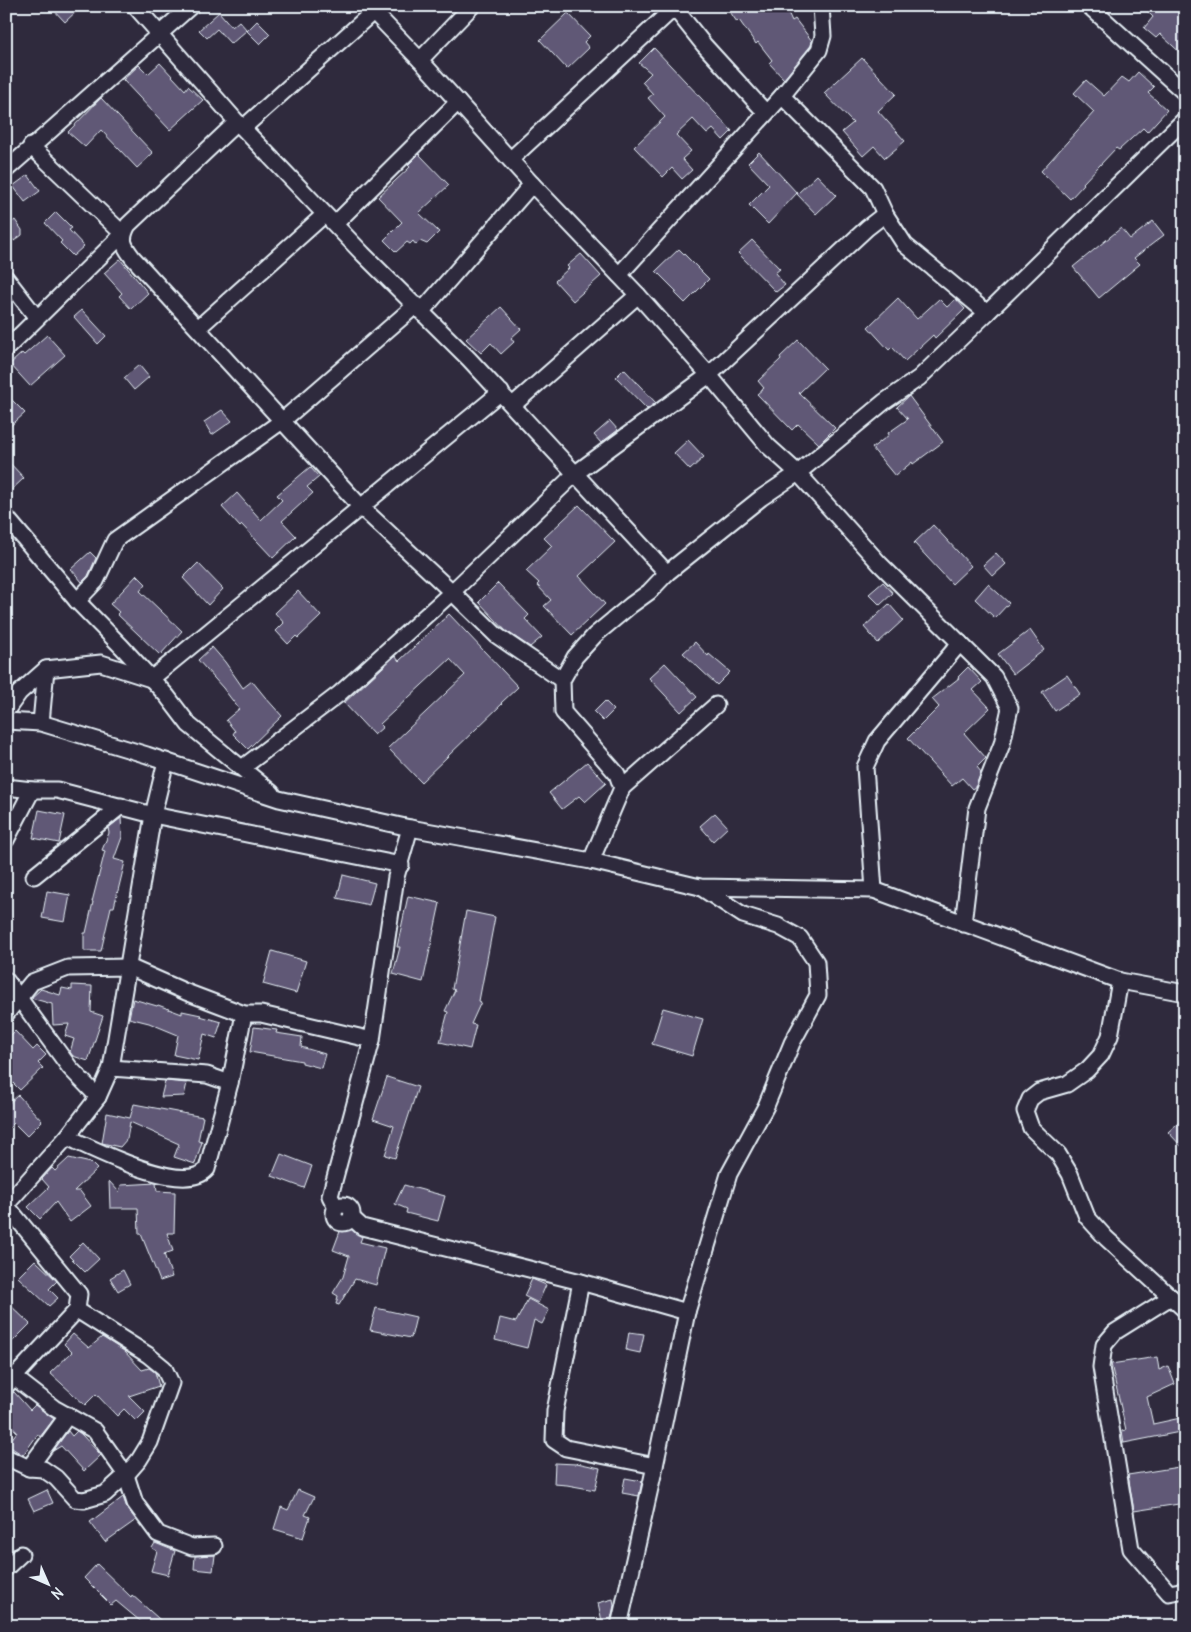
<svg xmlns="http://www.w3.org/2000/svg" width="1191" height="1632" font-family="Delius,sans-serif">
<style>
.building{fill:#615976;stroke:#e8f1f8}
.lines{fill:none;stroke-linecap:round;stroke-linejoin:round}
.minor-casing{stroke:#e8f1f8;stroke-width:19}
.minor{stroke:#2f2a3d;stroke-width:15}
</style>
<rect width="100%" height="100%" fill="#2f2a3d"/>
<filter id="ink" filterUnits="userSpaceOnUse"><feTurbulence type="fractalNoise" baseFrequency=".02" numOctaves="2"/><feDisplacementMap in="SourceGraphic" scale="10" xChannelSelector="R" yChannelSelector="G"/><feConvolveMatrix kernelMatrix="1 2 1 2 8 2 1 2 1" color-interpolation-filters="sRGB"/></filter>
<g filter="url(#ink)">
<g class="building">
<polygon points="50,6 82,6 65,22"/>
<polygon points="726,6 785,6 792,21 795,19 812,41 811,46 784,79 769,63 772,60 758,42 756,44 739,20 737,22"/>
<polygon points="1142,6 1185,6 1185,57 1160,34 1156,38 1144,28 1153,17"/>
<polygon points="219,12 232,27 239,21 247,30 231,44 217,29 207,38 199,30"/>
<polygon points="568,13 590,36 584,42 589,48 567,69 540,40"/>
<polygon points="257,21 270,34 260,44 247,31"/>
<polygon points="654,48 732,131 723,140 713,129 707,134 693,119 676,135 691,151 682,159 692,170 682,179 672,168 663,177 634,147 665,117 648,98 653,94 642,82 651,73 639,63"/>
<polygon points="862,58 896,94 878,111 905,141 885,158 874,146 863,156 842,132 853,123 824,93"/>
<polygon points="160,63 185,90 188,86 203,100 170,130 123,80 139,65 148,74"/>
<polygon points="1138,72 1154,87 1148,93 1167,110 1147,132 1143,128 1119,150 1116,148 1083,183 1084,184 1070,199 1041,171 1094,112 1074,93 1086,80 1104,96 1122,77 1129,82"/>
<polygon points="101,98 153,153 137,168 101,130 85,147 68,132"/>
<polygon points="759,152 797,193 768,224 749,205 769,185 748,163"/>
<polygon points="419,154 449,185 419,213 439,232 427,244 420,241 416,245 413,241 410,244 407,242 396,252 384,240 402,222 378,197 410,167 408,165"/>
<polygon points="28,175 40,191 25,202 13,186"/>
<polygon points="817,175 836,195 816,214 797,194"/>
<polygon points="56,212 72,228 69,230 84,246 73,256 60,243 62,241 45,223"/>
<polygon points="15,220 22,230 22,235 14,241 6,229 6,226"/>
<polygon points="1153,221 1164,235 1134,258 1140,264 1099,298 1073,267 1121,228 1130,239"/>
<polygon points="752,240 780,269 775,273 785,285 776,292 738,253"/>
<polygon points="679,249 709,279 685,303 675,293 677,292 656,271"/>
<polygon points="581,254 601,276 573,301 555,281 569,268 567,266"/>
<polygon points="120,259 148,293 131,309 119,296 122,293 104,273"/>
<polygon points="898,298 917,319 939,299 947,307 956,299 965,309 935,338 933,335 905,361 892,347 889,350 868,327"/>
<polygon points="501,307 521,329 511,338 514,342 501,354 491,343 481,353 466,339"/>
<polygon points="82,310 106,336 98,344 74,317"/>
<polygon points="47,335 65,355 30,386 10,364 22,353 24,355"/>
<polygon points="798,340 825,368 799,393 835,428 819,444 798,424 792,430 757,394 764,388 758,381 781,359 780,357"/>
<polygon points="139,365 149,377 134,390 124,378"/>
<polygon points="624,369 656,403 647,409 616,377"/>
<polygon points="6,394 25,413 6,430"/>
<polygon points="909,396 943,442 913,464 912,462 895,476 872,448 889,435 888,433 908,419 897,407"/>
<polygon points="222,410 232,421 212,435 204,422"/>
<polygon points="610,421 618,430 601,443 594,435"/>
<polygon points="688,440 704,457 690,470 674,453"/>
<polygon points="6,459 24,478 6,495"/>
<polygon points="310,467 319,477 307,487 313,493 282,521 296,536 273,558 242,525 240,527 222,507 237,493 261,520 282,500 277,495"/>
<polygon points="579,505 615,542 579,576 605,604 572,635 544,606 551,600 537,585 539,583 526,571 552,546 544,538"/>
<polygon points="933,525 971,566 952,584 914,543"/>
<polygon points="90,552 96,558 88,576 82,582 71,569"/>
<polygon points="996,553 1006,564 993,576 983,565"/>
<polygon points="198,563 223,589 208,605 183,578"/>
<polygon points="137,575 146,584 140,591 182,631 160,655 117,614 119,612 110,604"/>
<polygon points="883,582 893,593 880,605 869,594"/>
<polygon points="498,583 529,615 525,619 542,637 530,647 506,631 479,602"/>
<polygon points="988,584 1009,603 995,618 975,599"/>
<polygon points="298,591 321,616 298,638 296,636 288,644 276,631 284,623 275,613"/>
<polygon points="889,604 903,620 878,643 864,627"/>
<polygon points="449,614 518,687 501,703 502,704 421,782 388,748 465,675 450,659 380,724 383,727 374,735 344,703 395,656 399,661"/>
<polygon points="1030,630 1044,650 1013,674 998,654"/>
<polygon points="695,642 708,656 709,654 730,672 717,685 683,653"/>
<polygon points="212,647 225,662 243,688 252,681 265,697 282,716 248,749 233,734 235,731 226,720 239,709 223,688 198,660"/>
<polygon points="665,663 697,697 681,712 649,678"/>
<polygon points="968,667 982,682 973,690 990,708 964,733 986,758 977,767 981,772 976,786 972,789 962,778 952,786 908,738 939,707 932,699 959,678 958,677"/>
<polygon points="1067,675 1080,694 1055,711 1042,692"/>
<polygon points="605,701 614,710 603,721 594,712"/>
<polygon points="587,762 606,783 585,802 579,796 562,809 549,793"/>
<polygon points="39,810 65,815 59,843 33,838"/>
<polygon points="715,813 728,827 713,841 700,826"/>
<polygon points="121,818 122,837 114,859 125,862 114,907 111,907 101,951 84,951 84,933 86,933 93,902 92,902 105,851 102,850 109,833 108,828"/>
<polygon points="343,875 375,883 369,905 337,898"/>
<polygon points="47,891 70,895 65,922 42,918"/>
<polygon points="408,896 440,903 423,982 393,974 400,947 397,947"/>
<polygon points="466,911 495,917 479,1001 481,1002 471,1024 476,1025 470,1049 440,1042 448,1012 445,1011 455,990 452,989"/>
<polygon points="272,951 306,961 296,993 263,984"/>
<polygon points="72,985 92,986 91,1012 103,1016 88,1061 73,1056 70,1052 74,1039 65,1036 69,1024 53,1025 52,1004 31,998 41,989 60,995 62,988 72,990"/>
<polygon points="133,999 157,1006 158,1005 182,1014 182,1011 201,1015 200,1016 221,1022 216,1038 204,1034 198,1060 174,1055 178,1035 149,1023 129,1018"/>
<polygon points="663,1008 703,1019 692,1056 652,1044"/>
<polygon points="254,1027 277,1030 276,1033 302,1037 301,1047 325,1054 321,1068 302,1063 302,1061 250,1052"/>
<polygon points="15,1031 33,1050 37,1046 46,1055 38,1063 43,1068 20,1090 6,1076 6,1040"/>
<polygon points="387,1077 418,1087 395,1158 385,1155 394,1126 373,1119"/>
<polygon points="165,1081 187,1083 184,1096 161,1097"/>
<polygon points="18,1095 42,1121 27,1136 14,1123 6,1131 6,1106"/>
<polygon points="134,1104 203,1117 198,1141 202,1142 195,1164 174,1157 179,1144 130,1122 127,1139 120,1147 102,1143 107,1113 130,1118"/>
<polygon points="1185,1117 1185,1150 1168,1132"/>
<polygon points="281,1154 312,1166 304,1188 272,1176"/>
<polygon points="69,1158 91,1163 97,1169 74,1191 80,1191 91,1206 70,1222 56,1202 40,1219 28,1207 49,1187 42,1179 52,1168 55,1171"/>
<polygon points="109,1181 119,1192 121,1185 156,1183 157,1191 175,1192 174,1233 167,1233 173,1251 164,1254 172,1277 160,1281 141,1234 139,1234 138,1208 110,1208"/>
<polygon points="404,1185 445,1196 438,1221 406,1213 407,1209 395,1204"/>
<polygon points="342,1226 349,1228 362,1237 360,1242 385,1248 376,1285 355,1279 339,1305 336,1304 338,1296 333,1293 343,1277 349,1256 333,1250"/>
<polygon points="83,1242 99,1259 85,1272 69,1256"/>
<polygon points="35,1260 57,1281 49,1289 58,1298 49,1306 18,1277"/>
<polygon points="123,1270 130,1284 118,1291 110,1278"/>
<polygon points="532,1279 546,1285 538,1303 524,1296"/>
<polygon points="528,1299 549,1310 542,1324 534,1320 527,1348 495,1340 500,1318 516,1322"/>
<polygon points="6,1301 30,1324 6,1348"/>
<polygon points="376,1308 416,1317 411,1338 370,1330"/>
<polygon points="629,1332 644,1334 640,1353 626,1350"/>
<polygon points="73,1334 89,1348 102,1337 124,1351 142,1370 149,1368 155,1372 159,1386 129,1396 145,1412 136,1421 124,1409 117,1416 96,1394 85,1405 50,1373 72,1352 64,1344"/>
<polygon points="1157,1357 1159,1370 1168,1366 1175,1384 1147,1397 1153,1424 1185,1417 1185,1431 1124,1443 1122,1431 1126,1430 1111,1364"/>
<polygon points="14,1392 30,1410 35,1405 54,1419 40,1437 38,1434 23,1455 7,1445 17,1432 6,1420 6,1399"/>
<polygon points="68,1431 72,1436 77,1431 81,1434 101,1455 84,1471 61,1446 53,1451"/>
<polygon points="555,1463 576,1464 577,1463 600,1468 595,1490 567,1485 554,1484"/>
<polygon points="1185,1466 1185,1503 1134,1511 1128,1475"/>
<polygon points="625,1478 642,1481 639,1496 622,1493"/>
<polygon points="47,1490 53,1503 34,1511 28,1499"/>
<polygon points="298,1490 314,1497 305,1515 310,1517 303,1538 274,1529 281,1507 288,1510"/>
<polygon points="123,1497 127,1508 136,1520 105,1542 90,1522"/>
<polygon points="155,1543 175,1551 168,1575 151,1571 157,1551 152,1548"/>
<polygon points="215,1555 213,1571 194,1569 195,1556"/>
<polygon points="97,1564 131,1597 132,1595 167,1626 146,1626 116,1601 111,1605 84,1578"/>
<polygon points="613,1599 614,1605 611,1619 602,1621 598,1603"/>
</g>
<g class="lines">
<g class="minor-casing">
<g id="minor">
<polyline points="135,6 237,122 363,254 469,359 667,573"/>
<polyline points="368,6 420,60 532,184 638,295 709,375 768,446 798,473 761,498 667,573 649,592 631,605 595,635 575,657 562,680 563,712 617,774 622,788 591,861"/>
<polyline points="673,6 704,45 766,113"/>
<polyline points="1089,6 1185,93"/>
<polyline points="420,60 472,6"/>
<polyline points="782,96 873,188 885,214 905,245 987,313 919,378 884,402 798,473 880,564 994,677 1010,708 1002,744 977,808 963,924"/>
<path d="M237,122l-109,103c-8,15 -5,20 5,33l228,249 91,85 44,43 66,45"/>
<polyline points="243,128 373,12"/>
<polyline points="511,159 674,8"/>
<polyline points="6,170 191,6"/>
<polyline points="335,224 458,102"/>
<polyline points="619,275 782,96 819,50 823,36 821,6"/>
<polyline points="6,278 37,318"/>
<polyline points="422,311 532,184"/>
<polyline points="987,313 1185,119"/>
<polyline points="198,328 324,215"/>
<polyline points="6,349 123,234 31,146"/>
<polyline points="513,405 638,295"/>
<polyline points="6,517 77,601 122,647 167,696 189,725 272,793"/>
<polyline points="77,601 96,581 115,540 282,421 416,305"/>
<polyline points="6,711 19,693 46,669 101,663 151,679 501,392"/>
<polyline points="6,721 41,723 147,755 279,799 410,828 591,861 700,887 874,890 1120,981 1185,993"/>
<polyline points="41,723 46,669"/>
<polyline points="242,768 339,694 452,592 576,473 709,375 867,228 885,214"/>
<polyline points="6,787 32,790 57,790 153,815 401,865"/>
<polyline points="622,788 716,705"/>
<polyline points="6,840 32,790"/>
<polyline points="34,876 121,806"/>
<polyline points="874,890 865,767 877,741 960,643"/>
<polyline points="6,980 70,1068 98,1097"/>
<polyline points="1120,981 1110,1036 1101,1055 1087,1070 1067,1084 1039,1092 1030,1099 1025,1111 1031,1128 1058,1154 1070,1174 1087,1217 1106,1238 1185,1310"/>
<polyline points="6,1014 32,982 68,968 129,967 186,992 244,1014 261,1014 372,1040 396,877 410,828"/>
<polyline points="111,1068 207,1075 230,1083"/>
<path d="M67,1137c27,12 117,59 140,32l23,-86 14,-69"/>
<polyline points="6,1205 67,1137 98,1097 111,1068 153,815 166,761"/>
<polyline points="6,1205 79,1294 77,1310 6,1386"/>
<circle cx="343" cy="1214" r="9"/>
<polyline points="336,1208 330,1196 372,1040"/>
<polyline points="351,1217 362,1227 581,1282 687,1312"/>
<polyline points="581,1282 555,1411 554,1440 566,1448 655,1466"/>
<polyline points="1171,1297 1115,1332 1104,1345 1101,1367 1131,1549 1169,1593 1185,1590"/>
<polyline points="14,1377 54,1408 95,1431 126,1475 135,1503 158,1534 192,1547 214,1546"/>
<polyline points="6,1457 29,1468 43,1469 56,1478 75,1499 84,1500 105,1494 126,1475 139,1460 150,1442 171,1383 164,1368 148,1355 77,1310"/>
<polyline points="29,1468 68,1415"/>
<polyline points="6,1568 21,1554"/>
<polyline points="619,1626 655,1466 687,1312 729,1174 766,1106 792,1043 818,995 816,962 800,938 778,926 743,915 700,887"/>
</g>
</g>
<use href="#minor" class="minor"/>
</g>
</g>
<rect width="1191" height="1632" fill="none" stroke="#2f2a3d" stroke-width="25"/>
<rect x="12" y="12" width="1166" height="1607" fill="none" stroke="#e8f1f8" stroke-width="2" filter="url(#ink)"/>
<g transform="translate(48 1584) rotate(135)" stroke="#2f2a3d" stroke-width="4" paint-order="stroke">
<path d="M0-4L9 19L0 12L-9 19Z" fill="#e8f1f8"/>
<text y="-8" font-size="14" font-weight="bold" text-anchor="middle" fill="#e8f1f8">N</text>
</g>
</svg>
